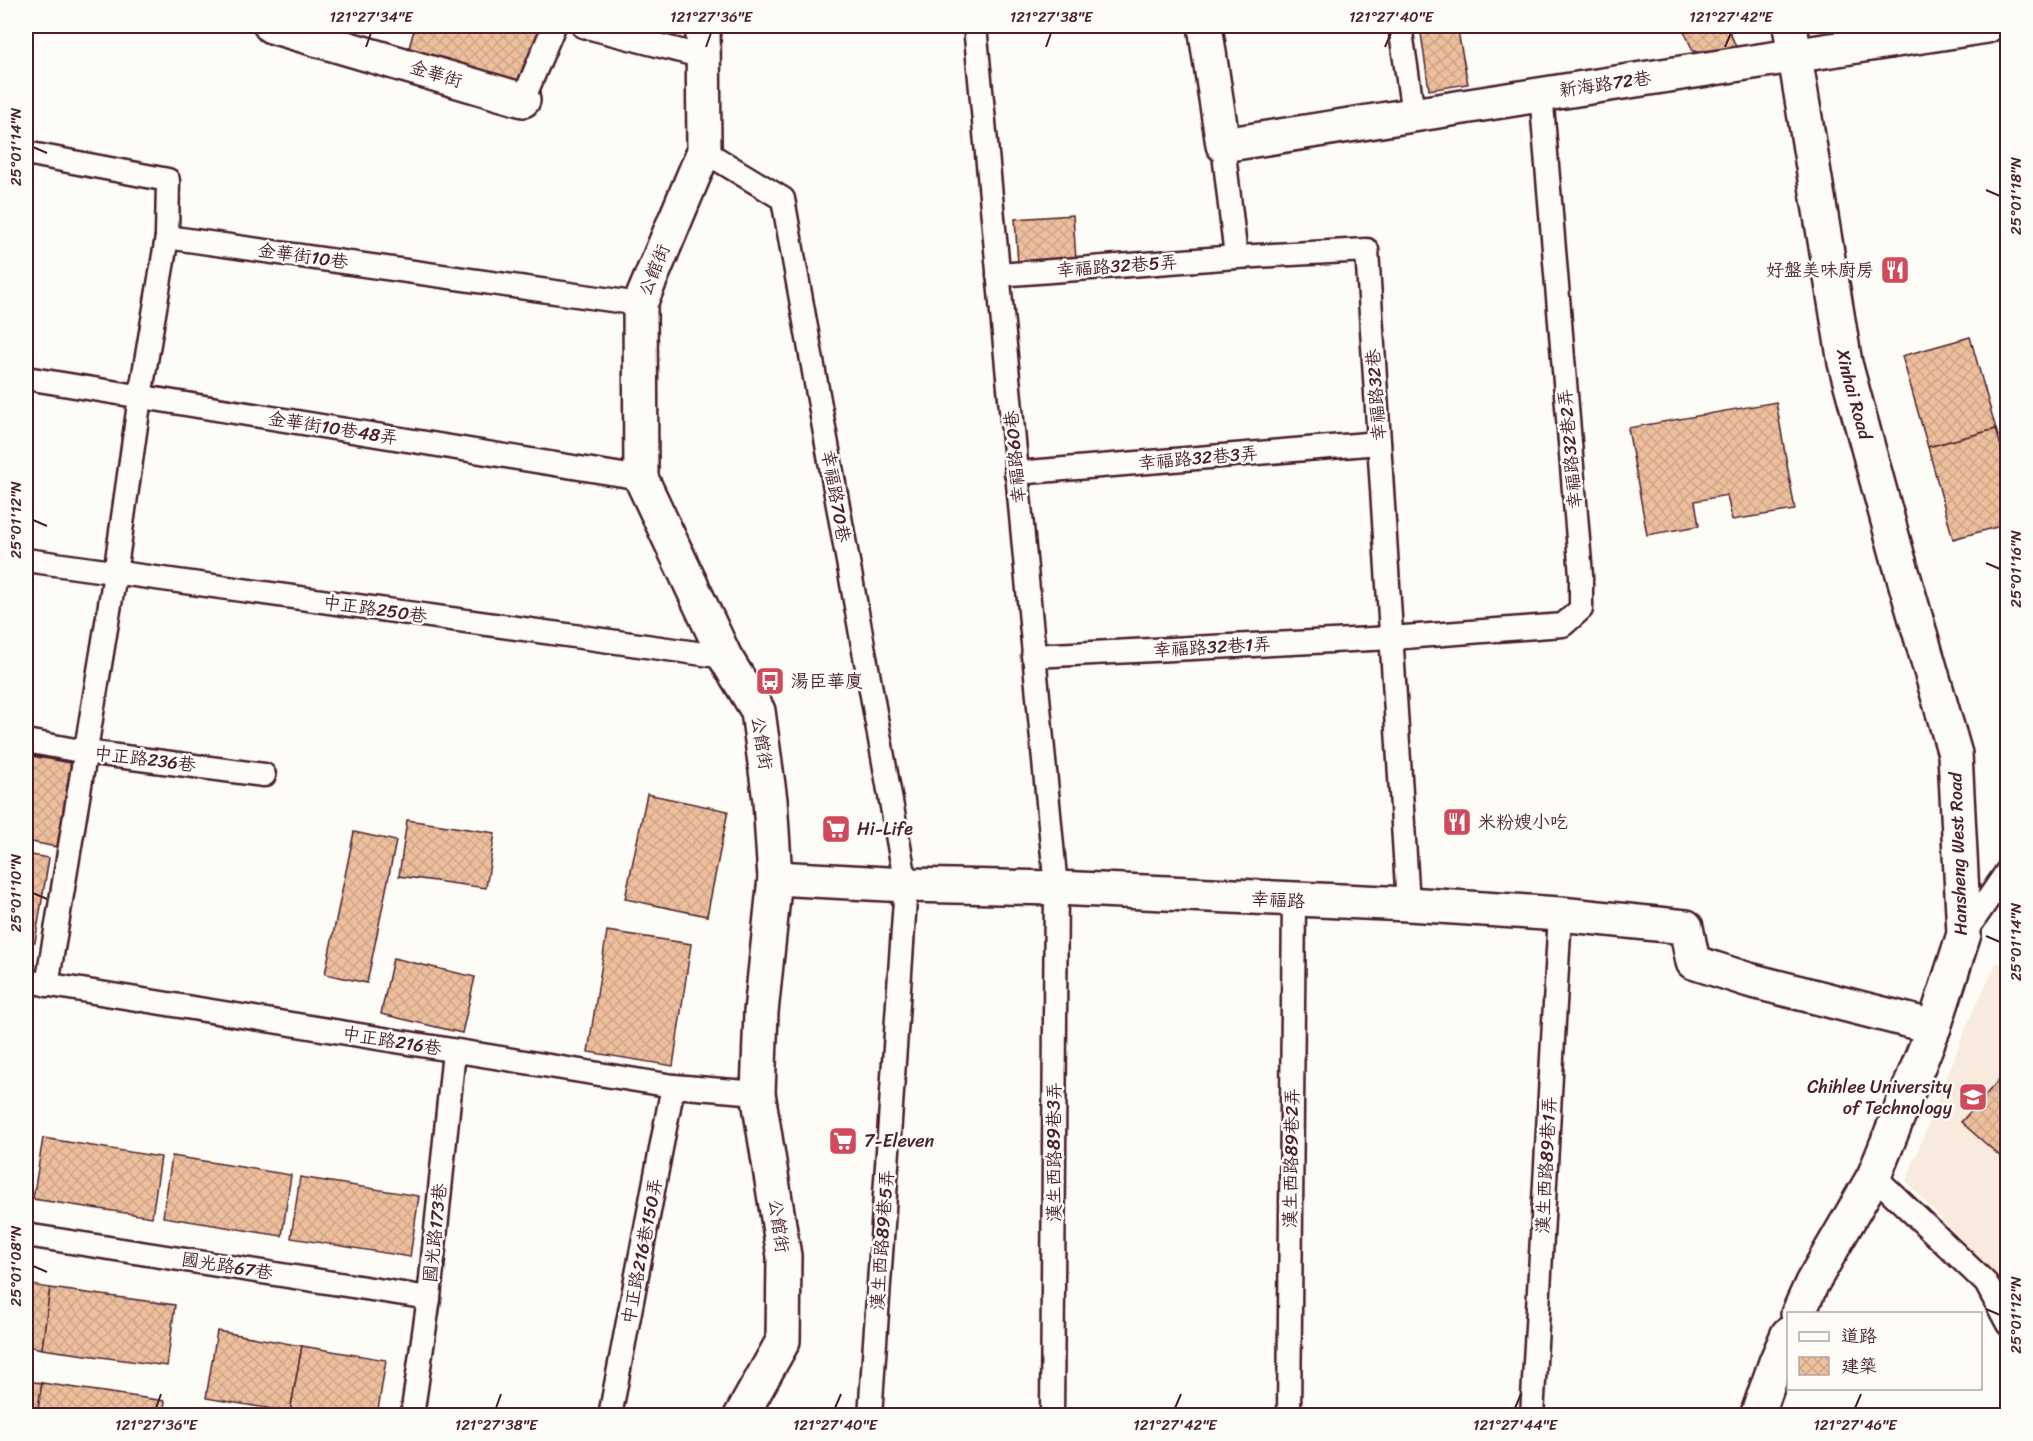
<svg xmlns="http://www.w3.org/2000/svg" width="2033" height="1441" font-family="Sriracha,'LXGW WenKai TC',sans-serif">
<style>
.built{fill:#f8eadc}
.building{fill:url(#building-cross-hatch);stroke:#4a1f2b;stroke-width:1.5}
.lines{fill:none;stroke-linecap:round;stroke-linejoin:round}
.lane-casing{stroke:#4a1f2b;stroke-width:27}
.street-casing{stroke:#4a1f2b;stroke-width:38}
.secondary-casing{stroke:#4a1f2b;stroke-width:38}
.lane{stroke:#fdfcf7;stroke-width:22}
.street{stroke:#fdfcf7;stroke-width:33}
.secondary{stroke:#fdfcf7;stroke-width:33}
.ticks{fill:none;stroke:#4a1f2b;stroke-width:2}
.labels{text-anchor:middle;stroke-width:5;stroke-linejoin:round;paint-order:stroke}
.street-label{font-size:18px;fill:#4a1f2b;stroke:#fdfcf7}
.poi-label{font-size:18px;fill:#4a1f2b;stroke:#fdfcf7;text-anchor:start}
.neatline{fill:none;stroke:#4a1f2b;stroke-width:2}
.ticks-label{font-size:15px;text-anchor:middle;fill:#4a1f2b}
</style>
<defs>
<pattern id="building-cross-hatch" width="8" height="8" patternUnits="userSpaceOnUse" patternTransform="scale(1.5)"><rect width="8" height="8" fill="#edbf9d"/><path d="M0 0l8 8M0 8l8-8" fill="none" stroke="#cda487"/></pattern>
</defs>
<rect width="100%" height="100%" fill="#fdfcf7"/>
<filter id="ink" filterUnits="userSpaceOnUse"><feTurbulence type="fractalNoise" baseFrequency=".0167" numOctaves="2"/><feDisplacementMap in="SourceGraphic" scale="12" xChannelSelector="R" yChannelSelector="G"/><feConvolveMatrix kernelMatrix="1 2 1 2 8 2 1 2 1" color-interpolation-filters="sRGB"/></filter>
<g filter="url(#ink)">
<polygon class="built" points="1997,962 2008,969 2007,1289 1906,1181 1972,1013"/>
<g class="building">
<polygon points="415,26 543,26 527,90 406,59"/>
<polygon points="1420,26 1457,26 1468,84 1429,90"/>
<polygon points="1682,26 1736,26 1729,30 1740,56 1732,59 1714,51 1693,51"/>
<polygon points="1073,215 1076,261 1018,264 1015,219"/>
<polygon points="1970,337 1996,429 1928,447 1902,356"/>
<polygon points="1776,402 1795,510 1732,520 1727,495 1695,501 1699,526 1647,535 1628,428"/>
<polygon points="1996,429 2008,471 2008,524 1953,539 1928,447"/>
<polygon points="26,755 71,763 57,847 26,841"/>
<polygon points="647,794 728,811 707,916 625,899"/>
<polygon points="407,820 495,833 486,888 399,876"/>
<polygon points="354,832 396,841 367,983 325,974"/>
<polygon points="26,854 49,858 35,942 26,940"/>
<polygon points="607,931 691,944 673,1066 588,1052"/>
<polygon points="393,958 475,977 462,1033 381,1014"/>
<polygon points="2008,1070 2008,1163 1961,1122"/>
<polygon points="26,1136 32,1137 26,1177"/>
<polygon points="43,1138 161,1157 152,1217 33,1199"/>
<polygon points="172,1156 291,1175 282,1236 163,1217"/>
<polygon points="300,1177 419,1196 410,1257 291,1238"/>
<polygon points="26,1284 50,1288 42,1349 26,1346"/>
<polygon points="50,1288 175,1305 167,1366 42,1349"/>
<polygon points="217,1331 302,1346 290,1412 206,1398"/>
<polygon points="302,1346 386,1360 377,1416 310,1416 290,1412"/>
<polygon points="26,1381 42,1383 37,1416 26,1416"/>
<polygon points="42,1383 165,1401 163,1416 37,1416"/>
</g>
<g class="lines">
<g class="lane-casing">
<g id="lane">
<polyline points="583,26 704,57"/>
<polyline points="975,26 1056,888 1052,1416"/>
<polyline points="1400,26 1413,113"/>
<polyline points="523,100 554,26"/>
<polyline points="1223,145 1236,257 1367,250 1408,904"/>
<polyline points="704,151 783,199 906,885 870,1416"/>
<polyline points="26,153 168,180 167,237 640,304"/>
<polyline points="998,275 1236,257"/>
<polyline points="26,378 641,478"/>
<polyline points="1016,473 1379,443"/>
<polyline points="26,560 725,657"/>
<polyline points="1033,656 1391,638 1563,625 1581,609 1581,575 1541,93"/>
<polyline points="26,741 86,752 264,775"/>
<polyline points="1964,934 2008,870"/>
<polyline points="26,981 673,1086 758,1093"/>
<polyline points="47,985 115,574 140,397 167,237"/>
<polyline points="1874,1176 1986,1283 2008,1324"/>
<polyline points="26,1235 429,1298"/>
<polyline points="412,1416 429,1298 454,1051"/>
<polyline points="610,1416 673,1086"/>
<polyline points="1289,1416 1294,901"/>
<polyline points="1532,1416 1560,914"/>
</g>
</g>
<g class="street-casing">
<g id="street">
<polyline points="271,26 523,100"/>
<polyline points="703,26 704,151 640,304 641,478 725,657 758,711 770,800 775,878 761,1012 758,1093 784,1256 783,1341 741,1416"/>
<path d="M1205,26l18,119c254,-42 510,-79 764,-119"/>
<polyline points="775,878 906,885 1056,888 1408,904 1560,914 1686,927 1693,962 1749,980 1934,1027"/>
</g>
</g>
<g class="secondary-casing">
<g id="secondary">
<path id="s1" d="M1790,26l55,337 52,191 58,200 9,180 -30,93 -60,149 -62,107 -14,31"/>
<polyline points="1757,1416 1776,1362 1788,1334"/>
</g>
</g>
<use href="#lane" class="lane"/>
<use href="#street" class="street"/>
<use href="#secondary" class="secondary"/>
</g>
</g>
<path class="ticks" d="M366,47l5,-14M706,47l5,-14M1046,47l5,-14M1385,47l6,-14M1725,47l6,-14M33,147l14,6M1986,190l14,6M33,520l14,6M1986,563l14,6M33,893l14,6M1986,936l14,6M33,1266l14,6M1986,1309l14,6M156,1408l5,-14M496,1408l5,-14M835,1408l6,-14M1175,1408l6,-14M1515,1408l6,-14M1855,1408l6,-14"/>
<defs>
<g id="restaurant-square" transform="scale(1.5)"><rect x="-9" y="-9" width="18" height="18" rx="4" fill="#d1495b" stroke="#fdfcf7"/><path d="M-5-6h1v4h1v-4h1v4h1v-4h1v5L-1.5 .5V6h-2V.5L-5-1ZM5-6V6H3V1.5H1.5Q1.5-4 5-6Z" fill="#fff"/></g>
<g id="bus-square" transform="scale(1.5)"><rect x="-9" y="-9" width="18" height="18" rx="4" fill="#d1495b" stroke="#fdfcf7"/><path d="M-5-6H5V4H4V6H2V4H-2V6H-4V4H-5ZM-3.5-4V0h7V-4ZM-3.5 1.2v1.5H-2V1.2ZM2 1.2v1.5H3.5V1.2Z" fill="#fff"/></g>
<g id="supermarket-square" transform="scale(1.5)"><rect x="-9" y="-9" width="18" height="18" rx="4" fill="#d1495b" stroke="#fdfcf7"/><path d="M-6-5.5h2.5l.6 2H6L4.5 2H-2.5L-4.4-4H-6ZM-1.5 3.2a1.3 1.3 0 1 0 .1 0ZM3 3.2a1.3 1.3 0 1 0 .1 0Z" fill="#fff"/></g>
<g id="university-square" transform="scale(1.5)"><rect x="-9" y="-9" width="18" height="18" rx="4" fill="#d1495b" stroke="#fdfcf7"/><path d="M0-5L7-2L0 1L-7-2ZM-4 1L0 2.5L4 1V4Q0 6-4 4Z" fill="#fff"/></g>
</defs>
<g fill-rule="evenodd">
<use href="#restaurant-square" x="1895" y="270"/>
<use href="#bus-square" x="770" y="681"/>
<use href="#restaurant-square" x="1457" y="822"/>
<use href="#supermarket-square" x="836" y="829"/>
<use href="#university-square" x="1973" y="1097"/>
<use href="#supermarket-square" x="843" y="1141"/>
</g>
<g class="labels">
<g class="street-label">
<text transform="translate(436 74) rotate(17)" y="6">金華街</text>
<text transform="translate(1605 84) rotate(-8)" y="6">新海路72巷</text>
<text transform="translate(303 256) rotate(8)" y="6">金華街10巷</text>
<text transform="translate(1117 266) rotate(-4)" y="6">幸福路32巷5弄</text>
<text transform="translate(654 270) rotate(-68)" y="6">公館街</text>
<text dy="6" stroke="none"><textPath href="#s1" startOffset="374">Xinhai Road</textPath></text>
<text transform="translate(1376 395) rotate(-94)" y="6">幸福路32巷</text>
<text transform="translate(333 428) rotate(9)" y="6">金華街10巷48弄</text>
<text transform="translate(1570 449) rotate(-95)" y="6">幸福路32巷2弄</text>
<text transform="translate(1015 457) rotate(-95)" y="6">幸福路60巷</text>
<text transform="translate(1198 458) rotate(-5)" y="6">幸福路32巷3弄</text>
<text transform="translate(836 496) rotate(80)" y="6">幸福路70巷</text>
<text transform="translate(375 609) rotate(8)" y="6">中正路250巷</text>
<text transform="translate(1212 647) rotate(-3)" y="6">幸福路32巷1弄</text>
<text transform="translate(762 743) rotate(81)" y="6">公館街</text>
<text transform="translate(145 759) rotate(7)" y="6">中正路236巷</text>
<text transform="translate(1958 854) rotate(-92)" y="6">Hansheng West Road</text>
<text transform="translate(1278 900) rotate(3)" y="6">幸福路</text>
<text transform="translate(392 1041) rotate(9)" y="6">中正路216巷</text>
<text transform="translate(1054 1152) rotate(-90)" y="6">漢生西路89巷3弄</text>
<text transform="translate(1291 1158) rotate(-89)" y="6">漢生西路89巷2弄</text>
<text transform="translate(1546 1165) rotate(-87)" y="6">漢生西路89巷1弄</text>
<text transform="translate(779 1226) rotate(82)" y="6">公館街</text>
<text transform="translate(435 1233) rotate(-84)" y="6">國光路173巷</text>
<text transform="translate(882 1240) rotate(-86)" y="6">漢生西路89巷5弄</text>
<text transform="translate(642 1251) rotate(-79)" y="6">中正路216巷150弄</text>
<text transform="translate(227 1266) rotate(9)" y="6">國光路67巷</text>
</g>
<g class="poi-label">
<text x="1874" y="276" text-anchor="end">好盤美味廚房</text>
<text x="791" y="687">湯臣華廈</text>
<text x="1478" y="828">米粉嫂小吃</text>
<text x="857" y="835">Hi-Life</text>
<text x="1952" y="1093" text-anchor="end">Chihlee University<tspan x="1952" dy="21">of Technology</tspan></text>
<text x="864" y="1147">7-Eleven</text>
</g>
</g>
<rect width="2033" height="1441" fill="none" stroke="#fdfcf7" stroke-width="66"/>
<rect x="1787" y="1312" width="195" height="78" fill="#fdfcf7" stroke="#b5a4a5" stroke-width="1.5"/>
<rect x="1799" y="1332" width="30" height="9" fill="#fdfcf7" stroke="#b5a4a5" stroke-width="1.5"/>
<text x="1841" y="1342" font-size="18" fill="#4a1f2b">道路</text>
<rect x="1799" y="1357" width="30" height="18" fill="url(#building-cross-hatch)" stroke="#b5a4a5" stroke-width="1.5"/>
<text x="1841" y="1372" font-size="18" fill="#4a1f2b">建築</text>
<rect x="33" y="33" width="1967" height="1375" class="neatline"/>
<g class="ticks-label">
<text x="371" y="22">121°27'34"E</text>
<text x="711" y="22">121°27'36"E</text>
<text x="1051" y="22">121°27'38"E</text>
<text x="1391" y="22">121°27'40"E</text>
<text x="1731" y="22">121°27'42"E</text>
<text transform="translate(16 147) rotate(-90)" y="5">25°01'14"N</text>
<text transform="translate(2016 196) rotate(-90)" y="5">25°01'18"N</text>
<text transform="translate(16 520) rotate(-90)" y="5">25°01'12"N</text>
<text transform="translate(2016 569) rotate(-90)" y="5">25°01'16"N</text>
<text transform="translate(16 893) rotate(-90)" y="5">25°01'10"N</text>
<text transform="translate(2016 942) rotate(-90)" y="5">25°01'14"N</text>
<text transform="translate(16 1266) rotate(-90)" y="5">25°01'08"N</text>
<text transform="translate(2016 1315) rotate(-90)" y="5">25°01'12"N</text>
<text x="156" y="1430">121°27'36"E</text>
<text x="496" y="1430">121°27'38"E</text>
<text x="835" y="1430">121°27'40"E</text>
<text x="1175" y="1430">121°27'42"E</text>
<text x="1515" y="1430">121°27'44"E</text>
<text x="1855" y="1430">121°27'46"E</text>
</g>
</svg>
